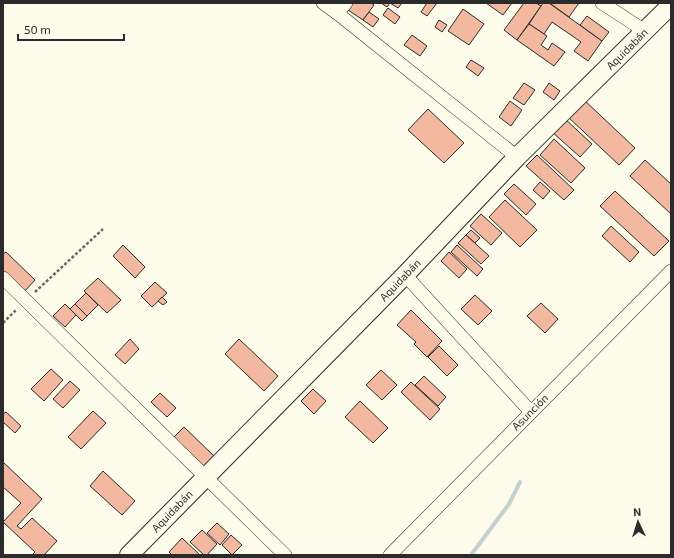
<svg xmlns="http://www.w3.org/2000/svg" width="674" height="558" font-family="'Exo 2',sans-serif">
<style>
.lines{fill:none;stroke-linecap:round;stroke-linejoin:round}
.stream{stroke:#c7d0d0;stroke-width:4}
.building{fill:#f2b8a0;stroke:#2b2b2b}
.street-casing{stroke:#2b2b2b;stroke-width:14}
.secondary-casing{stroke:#2b2b2b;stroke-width:20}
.path{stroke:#6a6964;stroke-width:2.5;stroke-dasharray:3 2;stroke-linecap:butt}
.street{stroke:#fdfbea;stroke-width:13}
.secondary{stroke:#fdfbea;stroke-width:18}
.labels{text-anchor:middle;stroke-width:3;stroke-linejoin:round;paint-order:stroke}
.street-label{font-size:11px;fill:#2b2b2b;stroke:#fdfbea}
</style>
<rect width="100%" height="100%" fill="#fdfbea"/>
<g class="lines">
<polyline class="stream" points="471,555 509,504 520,482"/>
</g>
<g class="building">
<polygon points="353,3 371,3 374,5 363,20 348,10"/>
<polygon points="381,3 402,3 398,8 390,3 387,7"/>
<polygon points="427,3 437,3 427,16 421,12"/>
<polygon points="486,3 512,3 503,15"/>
<polygon points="524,3 536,3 541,6 517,40 504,30"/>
<polygon points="543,3 549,3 602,41 588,61 574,51 581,42 552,22 544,34 529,24"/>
<polygon points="553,3 579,3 569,17 551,4"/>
<polygon points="388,8 400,17 395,24 383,15"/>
<polygon points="463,9 484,24 469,45 448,31"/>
<polygon points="369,12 379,19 373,27 363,20"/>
<polygon points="587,16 609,32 602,41 580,25"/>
<polygon points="439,20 447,25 442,32 435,27"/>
<polygon points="529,24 547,36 541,45 548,50 552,43 565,52 554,66 517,40"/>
<polygon points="412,35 427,46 420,56 404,45"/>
<polygon points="471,60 484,68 478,76 466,67"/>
<polygon points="524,83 535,90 524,105 513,98"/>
<polygon points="549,83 560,91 554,100 543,92"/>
<polygon points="583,99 635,148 619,165 567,116"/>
<polygon points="510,101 522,110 511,126 499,117"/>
<polygon points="428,109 464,143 444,163 408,130"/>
<polygon points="564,118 592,144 580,157 551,131"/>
<polygon points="554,139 585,168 571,183 540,155"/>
<polygon points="537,155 574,190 564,200 526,166"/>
<polygon points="645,160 671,184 671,214 630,176"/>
<polygon points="540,182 550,191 543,199 533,190"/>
<polygon points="514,184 536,204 526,215 504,194"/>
<polygon points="615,191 669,241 654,256 600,206"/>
<polygon points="505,200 537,230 520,247 489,217"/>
<polygon points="481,214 502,233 491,245 470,226"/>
<polygon points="611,226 639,252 630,262 602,236"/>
<polygon points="471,230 480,238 475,243 466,235"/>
<polygon points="466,235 489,256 481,264 458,243"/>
<polygon points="123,245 145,267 135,278 113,256"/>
<polygon points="457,245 483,269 477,276 451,252"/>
<polygon points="6,252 35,280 23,293 3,273 3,254"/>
<polygon points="449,252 467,269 459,278 441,261"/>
<polygon points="98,278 121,300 107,313 84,291"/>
<polygon points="155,282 167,293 152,307 141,296"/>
<polygon points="86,293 98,305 87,316 75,304"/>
<polygon points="475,295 492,311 478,325 461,309"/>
<polygon points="162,297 167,302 163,305 158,301"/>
<polygon points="541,303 558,319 545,333 527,316"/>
<polygon points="65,304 76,315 65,327 53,316"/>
<polygon points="75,304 87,316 82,321 70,309"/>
<polygon points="411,310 442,341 427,357 414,344 416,342 397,325"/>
<polygon points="130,339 139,349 125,364 115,355"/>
<polygon points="239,339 278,376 264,391 225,354"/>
<polygon points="439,346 458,365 447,376 428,357"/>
<polygon points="51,369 63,380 44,401 31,389"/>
<polygon points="381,370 397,385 382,400 366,385"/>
<polygon points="424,376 446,397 438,406 415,385"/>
<polygon points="70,381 80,390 63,408 53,399"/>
<polygon points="411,382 440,409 430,420 401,392"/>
<polygon points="313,389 326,401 314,414 301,401"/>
<polygon points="160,393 176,408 167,417 151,402"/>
<polygon points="360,401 388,428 373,443 345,417"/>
<polygon points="93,411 106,423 81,449 68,437"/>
<polygon points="6,412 21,426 15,433 3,422 3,414"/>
<polygon points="184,427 214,456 203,468 172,439"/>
<polygon points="3,462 42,499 17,526 21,529 32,518 57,541 44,555 32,555 35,552 3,522 21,503 3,487"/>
<polygon points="103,471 135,501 122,515 90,486"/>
<polygon points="217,523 229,534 220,545 207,533"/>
<polygon points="202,530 217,544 207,555 204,555 190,542"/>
<polygon points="231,535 242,545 232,555 222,545"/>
<polygon points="182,538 200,555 172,555 169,552"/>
</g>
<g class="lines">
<g class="street-casing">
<g id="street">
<polyline points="323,3 337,13 517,157"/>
<polyline points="602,3 645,31"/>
<polyline points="337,13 346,3"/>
<polyline points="405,275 531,412"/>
<polyline points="3,278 285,555"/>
<polyline points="390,555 671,271"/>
</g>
</g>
<g class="secondary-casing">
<polyline id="secondary" points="129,555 405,275 517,157 671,5"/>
</g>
<g class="path">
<polyline points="35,292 103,229"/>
<polyline points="3,323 17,309"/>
</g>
<use href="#street" class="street"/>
<use href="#secondary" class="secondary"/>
</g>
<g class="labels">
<g class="street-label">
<text transform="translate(627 49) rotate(-45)" y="4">Aquidabán</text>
<text transform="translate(400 280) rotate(-46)" y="4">Aquidabán</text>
<text transform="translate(530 412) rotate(-45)" y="4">Asunción</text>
<text transform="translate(172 511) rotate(-46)" y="4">Aquidabán</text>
</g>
</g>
<rect width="674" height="558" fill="none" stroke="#2b2b2b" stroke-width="8"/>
<g transform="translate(638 522) rotate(356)" stroke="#fdfbea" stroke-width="3" paint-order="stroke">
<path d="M0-3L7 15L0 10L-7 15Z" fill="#2b2b2b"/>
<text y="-6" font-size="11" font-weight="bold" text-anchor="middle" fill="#2b2b2b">N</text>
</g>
<path d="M18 34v6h106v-6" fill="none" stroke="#2b2b2b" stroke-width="2"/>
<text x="24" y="34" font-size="12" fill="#2b2b2b" stroke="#fdfbea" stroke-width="3" paint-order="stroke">50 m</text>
</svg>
